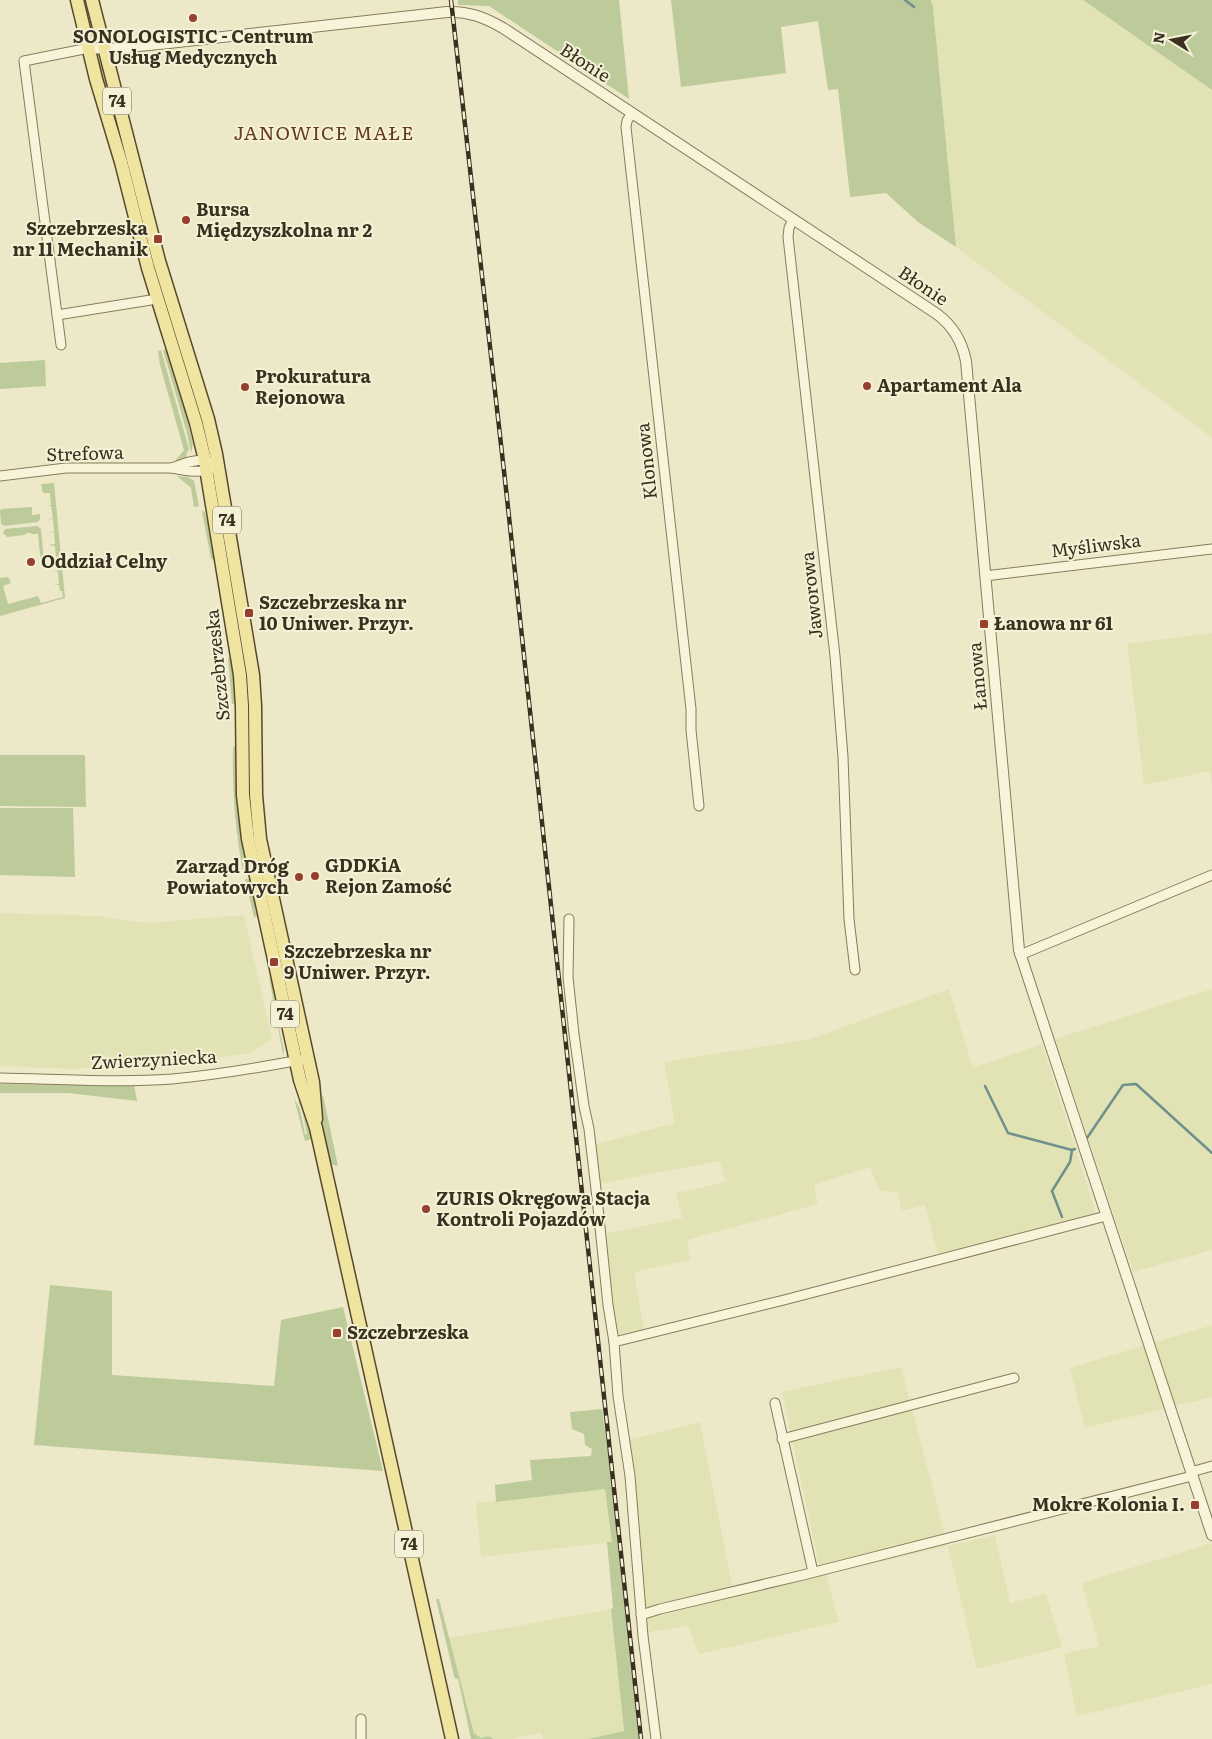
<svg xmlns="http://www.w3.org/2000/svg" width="1212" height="1739" font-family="Literata,serif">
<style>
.farmland{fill:#e2e3b4}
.green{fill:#bdcb9b}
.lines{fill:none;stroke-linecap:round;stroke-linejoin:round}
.stream{stroke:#6f908d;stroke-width:2.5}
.minor-casing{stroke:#887b5d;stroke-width:11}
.tertiary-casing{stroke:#887b5d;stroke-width:12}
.primary-casing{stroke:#574930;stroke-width:15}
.minor{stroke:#f8f4da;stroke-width:9}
.tertiary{stroke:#f8f4da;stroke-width:10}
.primary{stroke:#efe4a0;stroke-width:12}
.rail-casing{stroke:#393020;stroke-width:4.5}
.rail{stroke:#f5f1d6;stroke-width:2.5;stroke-dasharray:8;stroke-linecap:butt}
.poi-dot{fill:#963f2e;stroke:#f5f1d6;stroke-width:2}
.labels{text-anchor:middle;stroke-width:4;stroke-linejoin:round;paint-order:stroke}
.shield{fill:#f5f1d6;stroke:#716a57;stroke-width:1}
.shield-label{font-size:16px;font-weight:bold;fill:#393020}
.poi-label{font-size:18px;font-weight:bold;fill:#393020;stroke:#f5f1d6;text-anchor:start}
.street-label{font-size:18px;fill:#393020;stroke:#f5f1d6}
.neighbourhood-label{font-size:19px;letter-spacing:1px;fill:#653a20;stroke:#f5f1d6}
</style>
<rect width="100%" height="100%" fill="#ede8c7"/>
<g class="farmland">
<polygon points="931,0 1083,0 1212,90 1212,438 956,247 933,7"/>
<polygon points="1212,633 1212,784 1210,771 1144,785 1127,644"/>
<polygon points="0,913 97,916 148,923 244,915 272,1039 251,1053 185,1063 71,1069 0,1066"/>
<polygon points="949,989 973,1068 1042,1044 1096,1213 938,1255 925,1205 902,1211 897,1192 880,1191 870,1167 814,1185 818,1204 687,1240 690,1260 634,1272 644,1329 616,1334 628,1440 700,1422 732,1586 819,1565 782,1392 901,1367 948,1546 995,1535 1010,1603 1046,1594 1062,1647 977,1669 948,1546 826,1574 839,1622 699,1654 688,1626 649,1632 604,1234 682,1218 676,1193 725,1182 720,1161 598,1184 593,1145 675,1123 664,1062 810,1039"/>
<polygon points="1212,989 1212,1250 1133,1272 1055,1039"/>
<polygon points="1212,1325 1212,1397 1085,1428 1070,1368"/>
<polygon points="605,1489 612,1542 481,1557 476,1503"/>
<polygon points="1212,1543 1212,1684 1077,1716 1064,1654 1099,1646 1082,1583"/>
<polygon points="611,1609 624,1732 588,1739 543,1739 541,1733 512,1739 494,1739 488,1736 481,1738 475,1734 449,1638"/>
</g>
<g class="green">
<polygon points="458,0 619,0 629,99 489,6 458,5"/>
<polygon points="671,0 931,0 933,7 956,247 918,222 886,193 850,197 838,89 828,90 818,21 781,27 786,73 681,87"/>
<polygon points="1083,0 1212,0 1212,90"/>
<polygon points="100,58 129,159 126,161 99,70"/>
<polygon points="167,349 174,366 193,444 191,453 187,433 163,350"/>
<polygon points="161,350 189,449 186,455 187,458 175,461 184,450 160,365 158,351"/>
<polygon points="45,360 46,386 0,389 0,363"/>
<polygon points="177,476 188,477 194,481 199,506 194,507 191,488"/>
<polygon points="54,483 65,598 0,616 0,578 7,577 9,578 11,583 3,586 8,604 38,596 41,603 63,597 62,591 60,591 59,585 53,585 59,584 58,572 52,572 58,571 57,559 51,558 56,558 55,546 49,545 55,544 54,532 48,533 54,531 53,519 47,520 53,518 51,506 46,506 51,505 50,493 43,493 41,484"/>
<polygon points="32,507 32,515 40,514 40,519 38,522 4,526 1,524 0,511 1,509"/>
<polygon points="202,511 205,512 217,560 211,559"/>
<polygon points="37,526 41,529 44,561 41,565 38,534 32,534 31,533 26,533 25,535 7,537 3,533 5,529"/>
<polygon points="228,658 232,658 236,703 232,704"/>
<path d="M234,746h4l10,119 -1,4 -4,2c-8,-41 -11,-82 -10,-124z"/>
<polygon points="0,755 85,755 86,807 0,806"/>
<polygon points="0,808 73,808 75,877 0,875"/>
<polygon points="245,879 250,879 251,882 259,916 254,917"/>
<polygon points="269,976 275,989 276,1014 284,1050 283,1055"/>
<polygon points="0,1084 134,1085 137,1101 68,1093 0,1093"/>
<polygon points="323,1095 338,1166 333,1165 329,1161 323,1133 320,1100"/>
<polygon points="294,1098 300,1109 305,1134 307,1134 302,1110 298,1101 301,1102 312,1139 305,1141"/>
<polygon points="50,1285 112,1291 112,1375 274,1386 281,1320 343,1307 383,1471 34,1445"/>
<polygon points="602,1409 608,1454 639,1739 588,1739 624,1731 611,1609 613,1608 607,1542 612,1542 605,1489 496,1502 495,1485 532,1480 530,1460 591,1456 592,1449 585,1445 584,1434 572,1429 570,1412"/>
<polygon points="436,1599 439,1599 474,1733 481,1738 488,1736 494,1739 471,1739 458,1678 456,1679 454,1676"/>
</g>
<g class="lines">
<g class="stream">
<polyline points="905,0 914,7"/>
<polyline points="985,1086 1008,1133 1072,1150"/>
<polyline points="1087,1138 1123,1085 1136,1084 1212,1153"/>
<polyline points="1062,1217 1052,1191 1070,1162 1072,1150 1075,1149"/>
</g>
<g class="minor-casing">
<g id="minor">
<polyline points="631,114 627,121 626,127 691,709 691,730 699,806"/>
<polyline points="793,219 789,228 788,237 835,656 843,757 849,919 855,970"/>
<polyline points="57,315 157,299"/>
<polyline points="61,345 24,61 89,48"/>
<path d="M172,468c10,-4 25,-10 36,-7"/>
<path d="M0,476l66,-8h106c12,3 28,6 39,0"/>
<polyline points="985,576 1212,549"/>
<polyline points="569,919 568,977 574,1034 584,1106 589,1129 597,1198 608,1305 614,1342 618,1396 630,1476 643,1636 656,1739"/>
<polyline points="1020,955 1212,875"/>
<path d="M0,1078c57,1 115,5 172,1 43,-4 85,-11 128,-19"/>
<polyline points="614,1342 784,1300 1106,1216"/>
<polyline points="775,1403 813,1572"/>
<polyline points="782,1439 1014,1378"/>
<polyline points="1191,1472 1212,1466"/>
<polyline points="641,1615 660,1609 803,1575 1192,1476"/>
<polyline points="361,1719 361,1739"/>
</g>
</g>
<g class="tertiary-casing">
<path id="tertiary" d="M89,48l20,1 60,-6 278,-31c21,-1 37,5 56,16l434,286c16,12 25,27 29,47l53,589 193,585"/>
</g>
<g class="primary-casing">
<g id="primary">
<polyline points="77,0 96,79 121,162 148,268 196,423 204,456 240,675 242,706 243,795 248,839 300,1080 316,1128 452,1739"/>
<polyline points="92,0 159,261 208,419 216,454 253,675 255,706 256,795 260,839 313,1082 316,1119"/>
</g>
</g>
<use href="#minor" class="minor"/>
<use href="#tertiary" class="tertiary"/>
<use href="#primary" class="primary"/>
<g class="rail-casing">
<polyline id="rail" points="451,0 506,489 641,1739"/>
</g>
<use href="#rail" class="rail"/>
</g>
<g class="poi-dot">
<circle cx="193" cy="18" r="5"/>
<circle cx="186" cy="220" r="5"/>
<rect x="153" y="234" width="10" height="10" rx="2.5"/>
<circle cx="867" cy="386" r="5"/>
<circle cx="245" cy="387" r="5"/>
<circle cx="31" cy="562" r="5"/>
<rect x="244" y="608" width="10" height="10" rx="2.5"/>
<rect x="979" y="619" width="10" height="10" rx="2.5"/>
<circle cx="315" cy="876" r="5"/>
<circle cx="299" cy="877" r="5"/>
<rect x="269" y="957" width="10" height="10" rx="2.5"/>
<circle cx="426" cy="1209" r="5"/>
<rect x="332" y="1328" width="10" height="10" rx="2.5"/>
<rect x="1190" y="1500" width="10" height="10" rx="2.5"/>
</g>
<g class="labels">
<g class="shield">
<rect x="103" y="87.5" width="28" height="27" rx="4"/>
<rect x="213" y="506.5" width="28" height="27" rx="4"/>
<rect x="271" y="1000.5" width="28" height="27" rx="4"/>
<rect x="395" y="1530.5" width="28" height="27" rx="4"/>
</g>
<g class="shield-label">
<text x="117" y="107">74</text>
<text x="227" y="526">74</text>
<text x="285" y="1020">74</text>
<text x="409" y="1550">74</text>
</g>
<g class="poi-label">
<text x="193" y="43" text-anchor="middle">SONOLOGISTIC - Centrum<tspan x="193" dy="21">Usług Medycznych</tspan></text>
<text x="196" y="216">Bursa<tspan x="196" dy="21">Międzyszkolna nr 2</tspan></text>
<text x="148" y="235" text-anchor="end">Szczebrzeska<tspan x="148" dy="21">nr 11 Mechanik</tspan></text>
<text x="255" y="383">Prokuratura<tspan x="255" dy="21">Rejonowa</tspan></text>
<text x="877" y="392">Apartament Ala</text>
<text x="41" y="568">Oddział Celny</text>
<text x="259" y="609">Szczebrzeska nr<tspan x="259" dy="21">10 Uniwer. Przyr.</tspan></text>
<text x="994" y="630">Łanowa nr 61</text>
<text x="325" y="872">GDDKiA<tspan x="325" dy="21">Rejon Zamość</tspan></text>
<text x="289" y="873" text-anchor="end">Zarząd Dróg<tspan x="289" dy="21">Powiatowych</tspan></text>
<text x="284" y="958">Szczebrzeska nr<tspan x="284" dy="21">9 Uniwer. Przyr.</tspan></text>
<text x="436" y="1205">ZURIS Okręgowa Stacja<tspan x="436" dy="21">Kontroli Pojazdów</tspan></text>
<text x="347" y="1339">Szczebrzeska</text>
<text x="1185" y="1511" text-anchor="end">Mokre Kolonia I.</text>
</g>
<g class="street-label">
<text transform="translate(585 63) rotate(33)" y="6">Błonie</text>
<text transform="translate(923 286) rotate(34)" y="6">Błonie</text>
<text transform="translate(85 454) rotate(-2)" y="6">Strefowa</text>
<text transform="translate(647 461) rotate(-96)" y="6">Klonowa</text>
<text transform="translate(1096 546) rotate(-7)" y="6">Myśliwska</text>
<text transform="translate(812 595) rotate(-96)" y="6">Jaworowa</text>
<text transform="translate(218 665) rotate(-96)" y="6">Szczebrzeska</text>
<text transform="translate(978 676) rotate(-95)" y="6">Łanowa</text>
<text transform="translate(154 1060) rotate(-3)" y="6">Zwierzyniecka</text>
</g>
<g class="neighbourhood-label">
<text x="324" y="140">JANOWICE MAŁE</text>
</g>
</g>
<g transform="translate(1172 40) rotate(280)" stroke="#f5f1d6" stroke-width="4" paint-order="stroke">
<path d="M0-4L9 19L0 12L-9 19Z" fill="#393020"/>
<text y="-8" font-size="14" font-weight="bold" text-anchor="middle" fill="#393020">N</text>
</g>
</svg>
